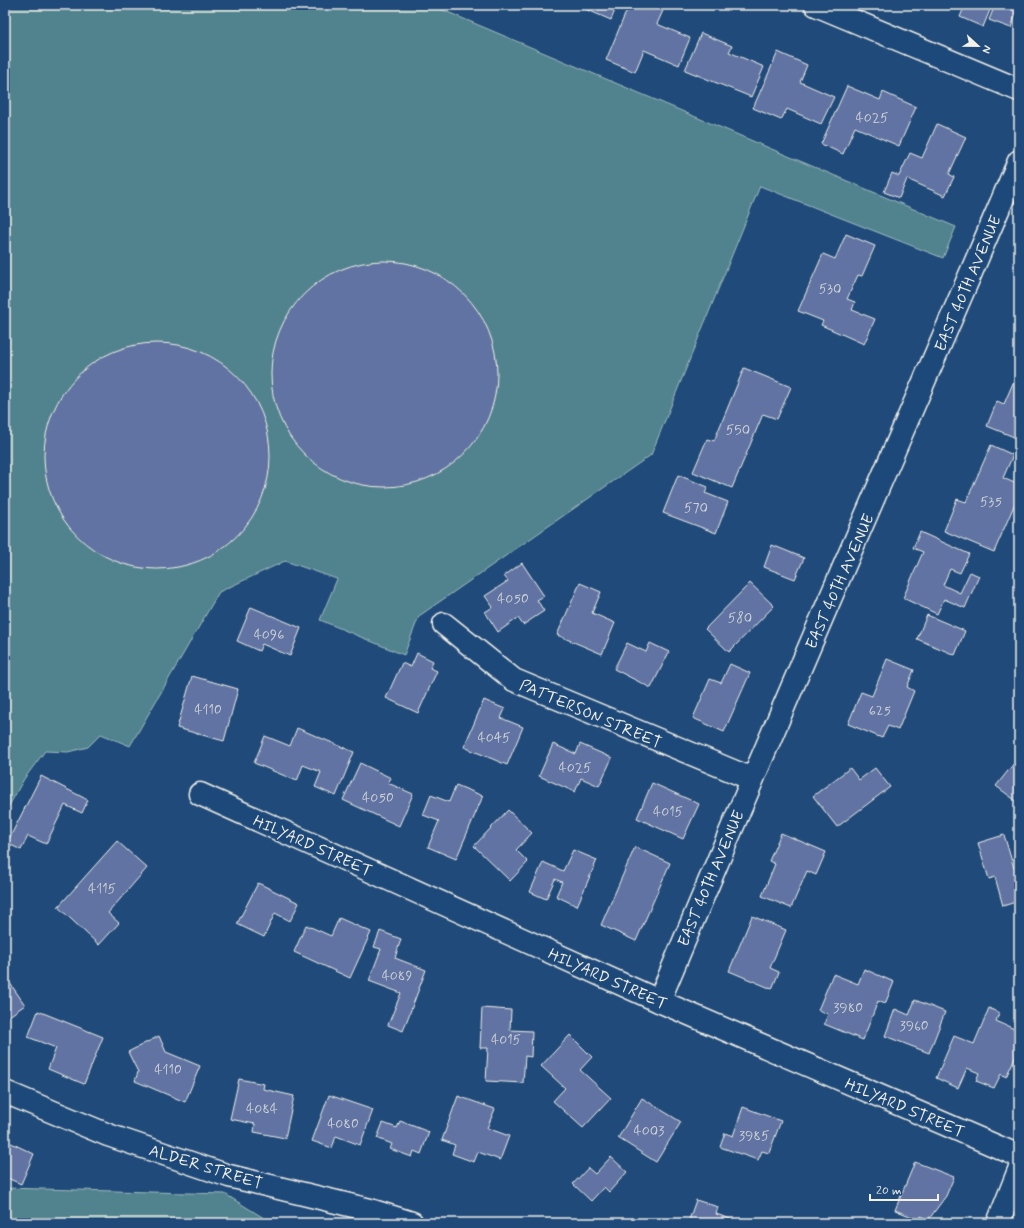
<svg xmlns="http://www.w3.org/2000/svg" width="1024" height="1228" font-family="Mynerve,sans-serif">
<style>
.green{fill:#51838f;stroke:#a2babc}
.building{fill:#6073a2;stroke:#f4f1e8}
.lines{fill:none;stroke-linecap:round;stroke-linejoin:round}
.minor-casing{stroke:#f4f1e8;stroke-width:25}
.minor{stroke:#1f4a7a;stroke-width:22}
.labels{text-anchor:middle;stroke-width:3;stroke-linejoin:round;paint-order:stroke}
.number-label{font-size:14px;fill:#cfd2d6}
.street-label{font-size:16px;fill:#f4f1e8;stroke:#1f4a7a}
</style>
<rect width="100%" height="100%" fill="#1f4a7a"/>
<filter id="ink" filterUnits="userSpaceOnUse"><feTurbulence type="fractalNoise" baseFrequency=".025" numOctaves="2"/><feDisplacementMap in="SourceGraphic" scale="8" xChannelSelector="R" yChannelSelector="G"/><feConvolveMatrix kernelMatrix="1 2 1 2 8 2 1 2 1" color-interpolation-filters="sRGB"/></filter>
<g filter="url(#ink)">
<g class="green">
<polygon points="5,5 431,5 956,227 943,258 760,186 651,455 419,616 404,655 320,620 337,579 285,561 219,592 130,746 101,734 88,747 68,752 45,751 24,779 5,813"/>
<polygon points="5,1188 225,1194 272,1223 5,1223"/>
</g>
<g class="building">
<polygon points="576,5 617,5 611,20"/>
<polygon points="629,5 662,5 665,6 657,24 690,38 679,65 644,50 635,72 606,60"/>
<polygon points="965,5 992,5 983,27 960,17"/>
<polygon points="995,5 1019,5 1011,28 989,20"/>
<polygon points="701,33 732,46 729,52 764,67 751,97 685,70"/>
<polygon points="778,52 807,65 800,82 834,97 821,124 787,109 781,120 753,108"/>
<polygon points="847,86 880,100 883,92 916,107 899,146 855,127 843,154 821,144"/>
<polygon points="937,124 966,137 949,174 954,177 945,196 907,179 899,198 884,192 892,173 899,176 910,153 922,158"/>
<polygon points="846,234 875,246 862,276 858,275 847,299 855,302 852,310 875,319 864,344 821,325 823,321 798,311 823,254 835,259"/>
<circle cx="384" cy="374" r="113"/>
<circle cx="157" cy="456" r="113"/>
<polygon points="744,368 791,387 777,419 763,414 732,488 693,472 707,439 714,441"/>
<polygon points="1019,369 1019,439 987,426 997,401 1004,404"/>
<polygon points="991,445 1013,455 1003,478 1019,485 1019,494 994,552 944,531 957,499 966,502"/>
<polygon points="678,475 708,487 705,493 728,502 716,533 663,513"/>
<polygon points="920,532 969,554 960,573 950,569 943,585 960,593 970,572 979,576 965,608 944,599 937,614 903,598 923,552 913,548"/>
<polygon points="772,545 804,558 795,579 764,567"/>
<polygon points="522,563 544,596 537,600 544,611 523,625 518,618 498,632 485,612 493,607 485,596 508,581 504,576"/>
<polygon points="580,583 601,592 592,613 615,623 602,654 557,635"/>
<polygon points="750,583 774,606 729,652 705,629"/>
<polygon points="251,607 301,628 290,656 262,644 259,651 237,641"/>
<polygon points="927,615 965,631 955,655 917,639"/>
<polygon points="627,643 646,652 650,643 669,652 651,688 614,669"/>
<polygon points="417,653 433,661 430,668 437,671 418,713 386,698 402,663 411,667"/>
<polygon points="887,659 914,670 907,687 914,691 898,730 888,726 882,738 848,724 861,692 872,696"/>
<polygon points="730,664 750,673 724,732 693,718 710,679 721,683"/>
<polygon points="192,676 238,689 224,741 177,728"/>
<polygon points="484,700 505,709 501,718 523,727 507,765 464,747"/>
<polygon points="297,728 354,752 336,796 315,787 321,772 303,765 297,781 254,763 265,736 290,746"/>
<polygon points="553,744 576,754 580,744 612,758 599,786 581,778 575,792 539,776"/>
<polygon points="1019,757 1019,803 996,786"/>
<polygon points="360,763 391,778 388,783 413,794 399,826 343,800"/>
<polygon points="850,768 859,780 875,768 890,787 837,827 813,796"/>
<polygon points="41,776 88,800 82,813 65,805 46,844 28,836 21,850 7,843"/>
<polygon points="652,783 699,804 683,839 637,818"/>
<polygon points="456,785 483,796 456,859 428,847 439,821 423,815 431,795 449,802"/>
<polygon points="508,810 532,833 516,850 528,862 510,881 474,846"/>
<polygon points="781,833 826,852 816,875 807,871 791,908 762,896 775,864 769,861"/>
<polygon points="1004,835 1014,868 1019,866 1019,901 1003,906 995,877 989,879 978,843"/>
<polygon points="117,841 147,868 108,913 119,923 99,945 58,907"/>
<polygon points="635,847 670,863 636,941 601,925"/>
<polygon points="573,850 597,860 577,906 556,896 562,882 555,879 546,899 530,892 543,862 563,871"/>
<polygon points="258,883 299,903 290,921 275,913 264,937 237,924"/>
<polygon points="752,916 786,930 770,968 779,972 772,989 729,971"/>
<polygon points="339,918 371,932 350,978 294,952 306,925 331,936"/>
<polygon points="380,931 401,939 395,958 426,970 403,1031 388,1025 401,993 369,981 381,949 374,947"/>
<polygon points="864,969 894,982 885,1004 878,1001 863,1040 824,1024 828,1014 818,1010 833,974 858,984"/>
<polygon points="5,976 25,1005 5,1019"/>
<polygon points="915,1000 945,1012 929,1053 885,1036 895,1009 909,1015"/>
<polygon points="482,1008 511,1010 510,1030 532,1031 531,1057 525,1056 523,1083 486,1081 488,1048 480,1048"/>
<polygon points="989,1008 999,1013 996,1021 1019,1031 1019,1054 1017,1053 1006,1077 1001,1074 994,1088 976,1081 979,1073 967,1068 958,1088 936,1078 954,1036 974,1044"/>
<polygon points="38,1011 103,1037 84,1084 48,1069 56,1048 28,1037"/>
<polygon points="570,1035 592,1057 580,1070 611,1098 583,1128 553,1101 565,1088 541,1066"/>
<polygon points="159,1036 166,1052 200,1066 185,1102 135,1081 138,1072 128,1052"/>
<polygon points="239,1079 264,1084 263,1089 294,1096 285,1138 254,1132 255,1124 230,1119"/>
<polygon points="329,1095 373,1110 360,1145 336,1136 332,1148 312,1141"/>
<polygon points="458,1096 495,1109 487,1128 509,1136 500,1160 478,1152 474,1162 452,1154 455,1145 442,1140"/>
<polygon points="642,1098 681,1122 656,1162 618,1138"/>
<polygon points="743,1107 781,1121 769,1153 762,1151 758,1160 720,1147 725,1133 733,1136"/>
<polygon points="400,1121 429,1132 421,1154 414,1151 412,1157 390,1149 392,1144 377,1138 383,1123 397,1128"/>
<polygon points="7,1141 34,1154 21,1184 5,1177 5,1146"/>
<polygon points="611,1157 627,1172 609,1192 604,1187 591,1201 573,1184 588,1168 595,1174"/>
<polygon points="915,1162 954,1177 946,1196 929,1219 921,1216 919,1220 895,1210"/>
<polygon points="696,1200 718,1207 716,1214 742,1223 688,1223"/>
</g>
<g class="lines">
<g class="minor-casing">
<g id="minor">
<polyline points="816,5 1019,90"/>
<polyline points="444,624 514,680 752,779"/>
<polyline points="200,794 659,1001 1019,1156"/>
<path d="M659,1001c117,-281 240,-560 360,-840"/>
<polyline points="5,1092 108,1135 229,1176 370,1210 412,1223"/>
<polyline points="998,1223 1019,1170"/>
</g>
</g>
<use href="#minor" class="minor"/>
</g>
</g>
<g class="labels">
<g class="number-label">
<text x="872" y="122">4025</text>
<text x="830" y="293">530</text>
<text x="738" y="434">550</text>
<text x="991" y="506">535</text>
<text x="696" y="512">570</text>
<text x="513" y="603">4050</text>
<text x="740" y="622">580</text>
<text x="269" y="639">4096</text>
<text x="208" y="714">4110</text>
<text x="880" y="715">625</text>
<text x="494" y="742">4045</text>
<text x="575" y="772">4025</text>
<text x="378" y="802">4050</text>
<text x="668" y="816">4015</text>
<text x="102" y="893">4115</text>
<text x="397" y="980">4089</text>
<text x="848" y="1012">3980</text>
<text x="914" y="1030">3960</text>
<text x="506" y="1044">4015</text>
<text x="168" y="1074">4110</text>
<text x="262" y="1113">4084</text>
<text x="343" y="1128">4080</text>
<text x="649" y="1135">4003</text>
<text x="754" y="1140">3985</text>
</g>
<g class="street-label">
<text transform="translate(967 283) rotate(-67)" y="6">EAST 40TH AVENUE</text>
<text transform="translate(839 581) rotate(-66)" y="6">EAST 40TH AVENUE</text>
<text transform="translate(591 713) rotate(23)" y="6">PATTERSON STREET</text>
<text transform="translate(313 845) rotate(24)" y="6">HILYARD STREET</text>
<text transform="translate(710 878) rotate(-67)" y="6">EAST 40TH AVENUE</text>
<text transform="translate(608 978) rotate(24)" y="6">HILYARD STREET</text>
<text transform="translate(905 1107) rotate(23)" y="6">HILYARD STREET</text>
<text transform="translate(206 1166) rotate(17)" y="6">ALDER STREET</text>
</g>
</g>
<rect width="1024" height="1228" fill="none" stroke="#1f4a7a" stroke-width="20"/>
<rect x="10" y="10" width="1004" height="1208" fill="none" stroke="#f4f1e8" stroke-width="1.5" filter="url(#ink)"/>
<g transform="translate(978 46) rotate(112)" stroke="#1f4a7a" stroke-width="3" paint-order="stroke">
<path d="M0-3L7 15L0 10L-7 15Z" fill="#f4f1e8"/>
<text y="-6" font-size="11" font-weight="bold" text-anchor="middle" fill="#f4f1e8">N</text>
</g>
<path d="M870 1194v6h68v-6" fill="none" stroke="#f4f1e8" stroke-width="2"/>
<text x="876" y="1194" font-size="12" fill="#f4f1e8" stroke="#1f4a7a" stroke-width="3" paint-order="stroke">20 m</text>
</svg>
